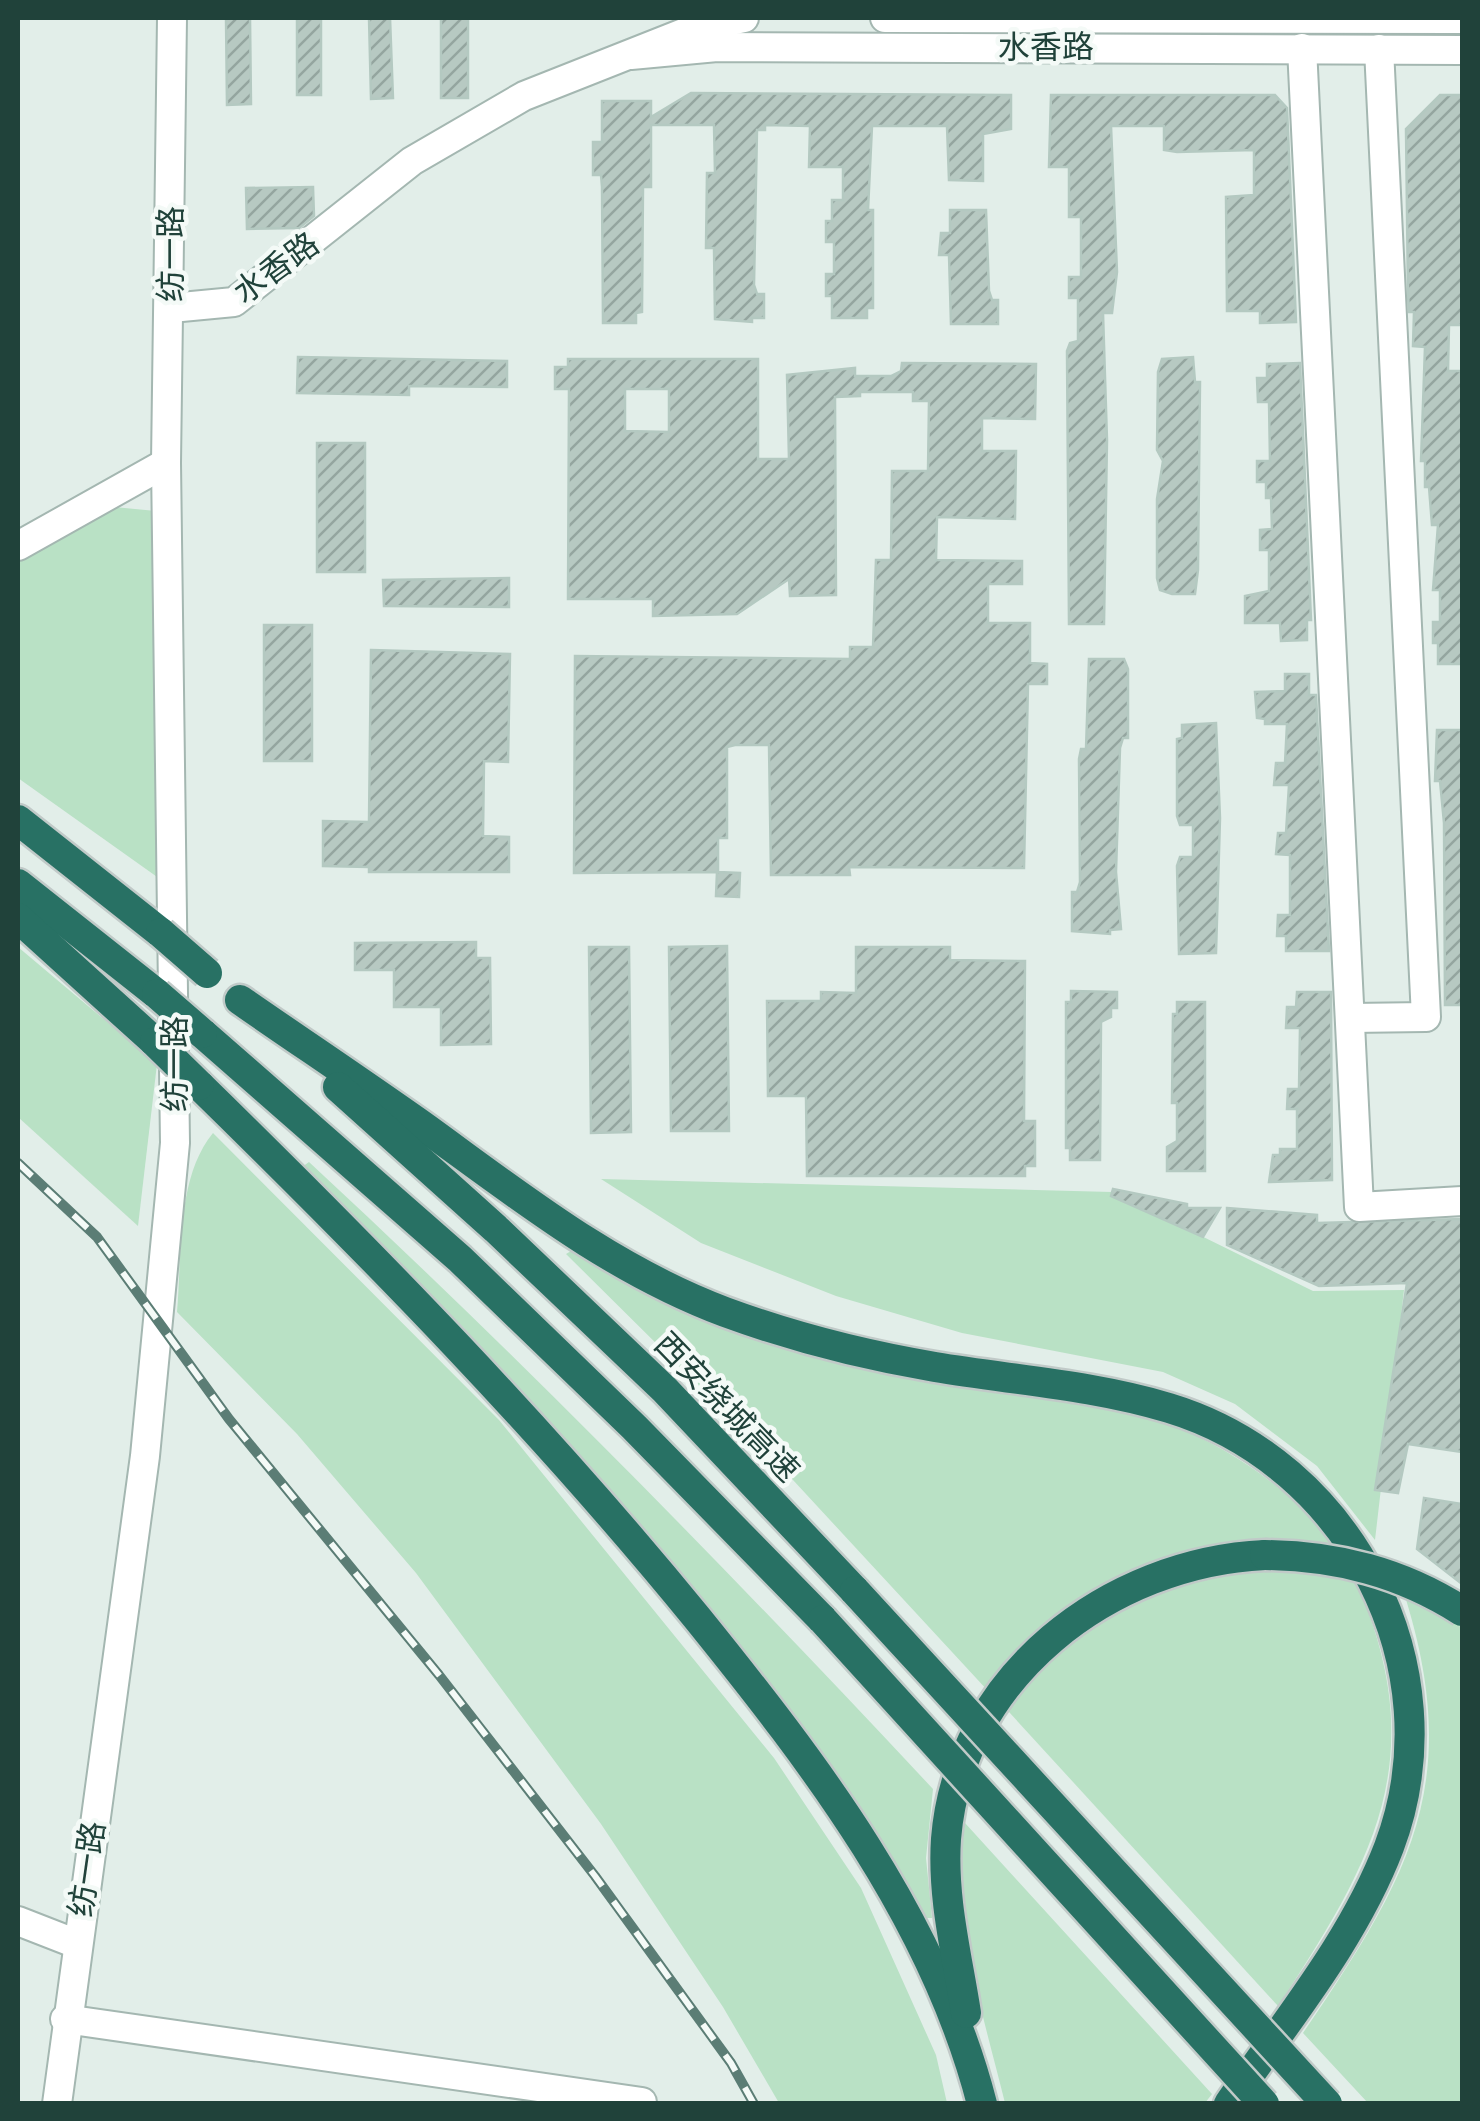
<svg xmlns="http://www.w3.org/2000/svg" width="1480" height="2121" font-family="'Asap Condensed','Noto Sans SC',sans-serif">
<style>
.grass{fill:#b9e1c5}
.building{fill:url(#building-hatch);stroke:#b4c9c1;stroke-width:2.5;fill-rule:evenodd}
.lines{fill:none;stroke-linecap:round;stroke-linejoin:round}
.minor-casing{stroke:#a4b7b1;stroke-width:32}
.highway-casing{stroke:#c1cac8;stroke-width:35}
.minor{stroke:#fff;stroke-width:28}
.highway{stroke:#287164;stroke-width:30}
.rail-casing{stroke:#5b7d75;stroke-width:10}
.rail{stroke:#f4faf7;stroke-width:6;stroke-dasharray:19;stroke-linecap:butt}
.highway-bridge-casing{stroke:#c1cac8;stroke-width:35;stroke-linecap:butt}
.highway-bridge{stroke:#287164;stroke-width:30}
.labels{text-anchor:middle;stroke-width:9;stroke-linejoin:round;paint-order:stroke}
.street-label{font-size:32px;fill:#20423a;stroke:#f4faf7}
</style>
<defs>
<pattern id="building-hatch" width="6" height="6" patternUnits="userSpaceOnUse" patternTransform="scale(2.5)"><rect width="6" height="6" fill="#b7c9c2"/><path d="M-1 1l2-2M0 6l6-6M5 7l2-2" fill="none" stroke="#94a59f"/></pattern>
</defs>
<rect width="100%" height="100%" fill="#e2eee9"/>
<g class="grass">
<polygon points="114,507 156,511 160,879 18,778 18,559"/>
<polygon points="18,947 157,1064 138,1226 18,1117"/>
<path d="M213,1133l286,287 275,338 87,130 75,167 11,48h-168l-56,-96 -122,-183 -185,-251 -119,-139 -120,-122c5,-57 -1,-134 36,-179z"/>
<path d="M309,1162c217,201 422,411 624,627l-7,69 6,60h-7l-127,-193 -160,-200 -175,-198 -161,-160z"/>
<polygon points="601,1179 1112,1192 1313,1291 1404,1290 1375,1540 1317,1466 1235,1404 1163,1372 962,1333 836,1296 701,1243"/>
<path d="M576,1248l64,38 531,138c65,28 118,64 162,120 -131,-16 -272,32 -344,148l-208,-225 -215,-213z"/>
<path d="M1254,1566l99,8c80,180 25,280 -75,432l-269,-294v-10l62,-68 75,-42z"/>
<path d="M1403,1590l59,35v478h-94l-65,-70c107,-157 162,-250 100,-443z"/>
<path d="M965,1823l247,271 -7,9h-200c-22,-89 -54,-187 -40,-280z"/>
</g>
<g class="building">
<polygon points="226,18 250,18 251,104 227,105"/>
<rect x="297" y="18" width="24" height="77"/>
<polygon points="369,18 390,18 393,98 371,99"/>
<rect x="441" y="18" width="27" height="80"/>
<polygon points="691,93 1011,95 1011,129 983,134 983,181 949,180 947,126 872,126 868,210 873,210 873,308 867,308 867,318 832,318 832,296 826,296 826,274 834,274 834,242 826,242 826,221 832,221 832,200 843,200 843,167 809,167 810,126 765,125 765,130 757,130 754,285 757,294 764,294 764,318 752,318 752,322 715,319 714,248 706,248 707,173 715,173 714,125 651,125 651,187 643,187 642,312 636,313 636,323 603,323 602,187 601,175 593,175 593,142 602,142 602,101 651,101 651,117"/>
<polygon points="1051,95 1275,95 1287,108 1296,322 1260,323 1260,311 1227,311 1226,197 1254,195 1254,150 1177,152 1164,150 1164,126 1111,126 1117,272 1112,313 1103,313 1107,440 1104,624 1069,624 1067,351 1070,343 1078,341 1078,298 1069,298 1069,277 1081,277 1081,217 1069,217 1069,167 1049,167"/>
<polygon points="1440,95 1462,95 1462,325 1449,325 1448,371 1462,371 1462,664 1438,664 1438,643 1433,643 1433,622 1440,622 1440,590 1433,590 1438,525 1432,525 1429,487 1425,487 1425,461 1421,461 1425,347 1413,346 1414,312 1409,312 1408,295 1406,129"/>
<polygon points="313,187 314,216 299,228 247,229 246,188"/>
<polygon points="950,210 986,210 989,291 992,300 998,300 998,324 951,324 949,255 939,255 941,233 950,233"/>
<polygon points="298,357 507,361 507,387 409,386 409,395 297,393"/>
<polygon points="1193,357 1195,382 1200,382 1198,570 1195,594 1172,594 1160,590 1157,578 1157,499 1163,461 1157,450 1158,372 1162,359"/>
<path d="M568,359h190v100h31l-2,-84 68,-7v8h36l10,-5 1,-8 134,1 -1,55 -53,-1v33h34l-1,68 -78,-2 -1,43 86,1v23h-34v39h42v40l17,1v20h-19l-4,184 -175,-1 1,8h-79l-2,-130h-34l-8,2v91h-9v34l22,1 -1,24 -23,-1 1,-24 -143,1 1,-217 275,3v-12h23l3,-87h15l1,-89h36l1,-70h-16v-9h-53v4l-25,1 1,198 -46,1 -1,-17 -52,35 -84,2v-17h-85l1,-210h-14v-22h13zM625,389h44v43l-44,-1z"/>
<polygon points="1300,363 1311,620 1307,620 1307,640 1281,641 1280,623 1245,623 1245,596 1269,591 1269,550 1260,550 1260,530 1272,529 1271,498 1266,498 1266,482 1257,482 1257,461 1270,461 1269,402 1258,402 1257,378 1267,378 1267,364"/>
<rect x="317" y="443" width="48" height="129"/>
<polygon points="509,578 509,607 384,606 383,580"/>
<rect x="264" y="625" width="48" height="136"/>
<polygon points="371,650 510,654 508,762 484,761 483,836 509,837 509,872 369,872 369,867 323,866 323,821 369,822"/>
<polygon points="1089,659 1124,659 1128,669 1128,738 1123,738 1120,748 1116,872 1121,929 1110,930 1110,934 1072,931 1072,892 1077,892 1080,882 1079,759 1081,749 1086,749"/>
<polygon points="1285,674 1309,674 1309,695 1316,695 1329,951 1286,951 1286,936 1277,936 1278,915 1290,915 1290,855 1276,854 1278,833 1286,833 1289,785 1274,785 1276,763 1285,763 1287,724 1265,724 1265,719 1257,718 1255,692 1285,691"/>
<polygon points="1216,723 1220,818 1216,953 1179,954 1177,866 1180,857 1193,857 1193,825 1180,825 1177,816 1177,739 1182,738 1182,725"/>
<polygon points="1437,730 1462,730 1462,1005 1445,1005 1444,823 1440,781 1435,781"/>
<polygon points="476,942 476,958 490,958 491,1044 441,1045 441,1007 394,1007 394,970 355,970 355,943"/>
<polygon points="727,946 729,1131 671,1131 669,947"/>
<polygon points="589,947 629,947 631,1132 591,1133"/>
<polygon points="856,947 950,947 950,960 1025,961 1024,1121 1035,1121 1035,1166 1025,1166 1025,1176 807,1176 806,1096 768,1096 767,1001 821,1001 821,992 856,993"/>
<polygon points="1071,991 1117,992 1117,1008 1111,1008 1111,1017 1101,1022 1100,1160 1070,1160 1070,1148 1066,1148 1066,1002 1071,1002"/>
<polygon points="1297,992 1331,992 1332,1180 1269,1182 1273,1155 1280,1155 1280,1149 1297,1149 1297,1109 1287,1109 1288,1089 1299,1089 1300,1028 1286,1028 1287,1007 1296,1007"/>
<polygon points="1177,1002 1205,1002 1205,1171 1167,1171 1167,1147 1177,1141 1177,1103 1172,1103 1173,1014 1177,1014"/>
<polygon points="1113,1189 1187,1204 1187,1208 1220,1208 1203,1237 1111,1196"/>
<polygon points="1227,1208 1317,1215 1317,1223 1462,1219 1462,1452 1408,1444 1398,1493 1375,1490 1407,1283 1319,1286 1227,1245"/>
<polygon points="1424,1498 1462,1504 1462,1584 1417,1549"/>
</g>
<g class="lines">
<g class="minor-casing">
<g id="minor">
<polyline points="885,18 1462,19"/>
<polyline points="1302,48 1359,1207 1462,1201"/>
<polyline points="631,55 717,47 1462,50"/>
<polyline points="171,308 234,302 412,161 524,96 696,28 744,18"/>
<polyline points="18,546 166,463"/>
<polyline points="1351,1018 1426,1017 1379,49"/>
<polyline points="18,1921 77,1944"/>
<polyline points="65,2019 642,2102"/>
<polyline points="57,2104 145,1456 175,1143 166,463 172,18"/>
</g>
</g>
<g class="highway-casing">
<g id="highway">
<polyline points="18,820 161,933"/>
<polyline points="18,884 157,994"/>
<polyline points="18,918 155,1042"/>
<path d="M240,1000c62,43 125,85 187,129 95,69 186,141 298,183 68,25 139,43 210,55 78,13 158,18 234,41 181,55 288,259 220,439 -36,94 -104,175 -160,257"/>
<polyline points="202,1033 460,1259 634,1427 823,1620"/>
<path d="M199,1085c175,171 344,344 499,534 117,145 237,301 284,485"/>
<polyline points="338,1087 496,1229 665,1390 855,1591"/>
<path d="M966,2013c-9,-58 -24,-115 -20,-174 13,-163 164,-277 319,-284"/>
</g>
</g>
<use href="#minor" class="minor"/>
<use href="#highway" class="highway"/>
<g class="rail-casing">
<polyline id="rail" points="18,1163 97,1237 229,1419 439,1675 595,1876 731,2063 754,2104"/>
</g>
<use href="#rail" class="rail"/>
<g class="highway-bridge-casing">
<g id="highway-bridge">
<polyline points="161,933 207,973"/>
<polyline points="157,994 202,1033"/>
<polyline points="155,1042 199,1085"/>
<path d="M1265,1555c72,1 136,17 197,56"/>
<polyline points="855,1591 1327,2104"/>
<polyline points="823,1620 1264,2104"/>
</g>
</g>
<use href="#highway-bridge" class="highway-bridge"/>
</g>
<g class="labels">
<g class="street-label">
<text x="1046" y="58">水香路</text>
<text transform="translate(171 254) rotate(-90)" y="11">纺一路</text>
<text transform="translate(276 268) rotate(-36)" y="11">水香路</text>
<text transform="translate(175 1064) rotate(-90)" y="11">纺一路</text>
<text transform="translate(727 1407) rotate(46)" y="11">西安绕城高速</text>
<text transform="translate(87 1869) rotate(-82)" y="11">纺一路</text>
</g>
</g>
<rect width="1480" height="2121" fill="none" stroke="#20423a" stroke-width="40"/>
</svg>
